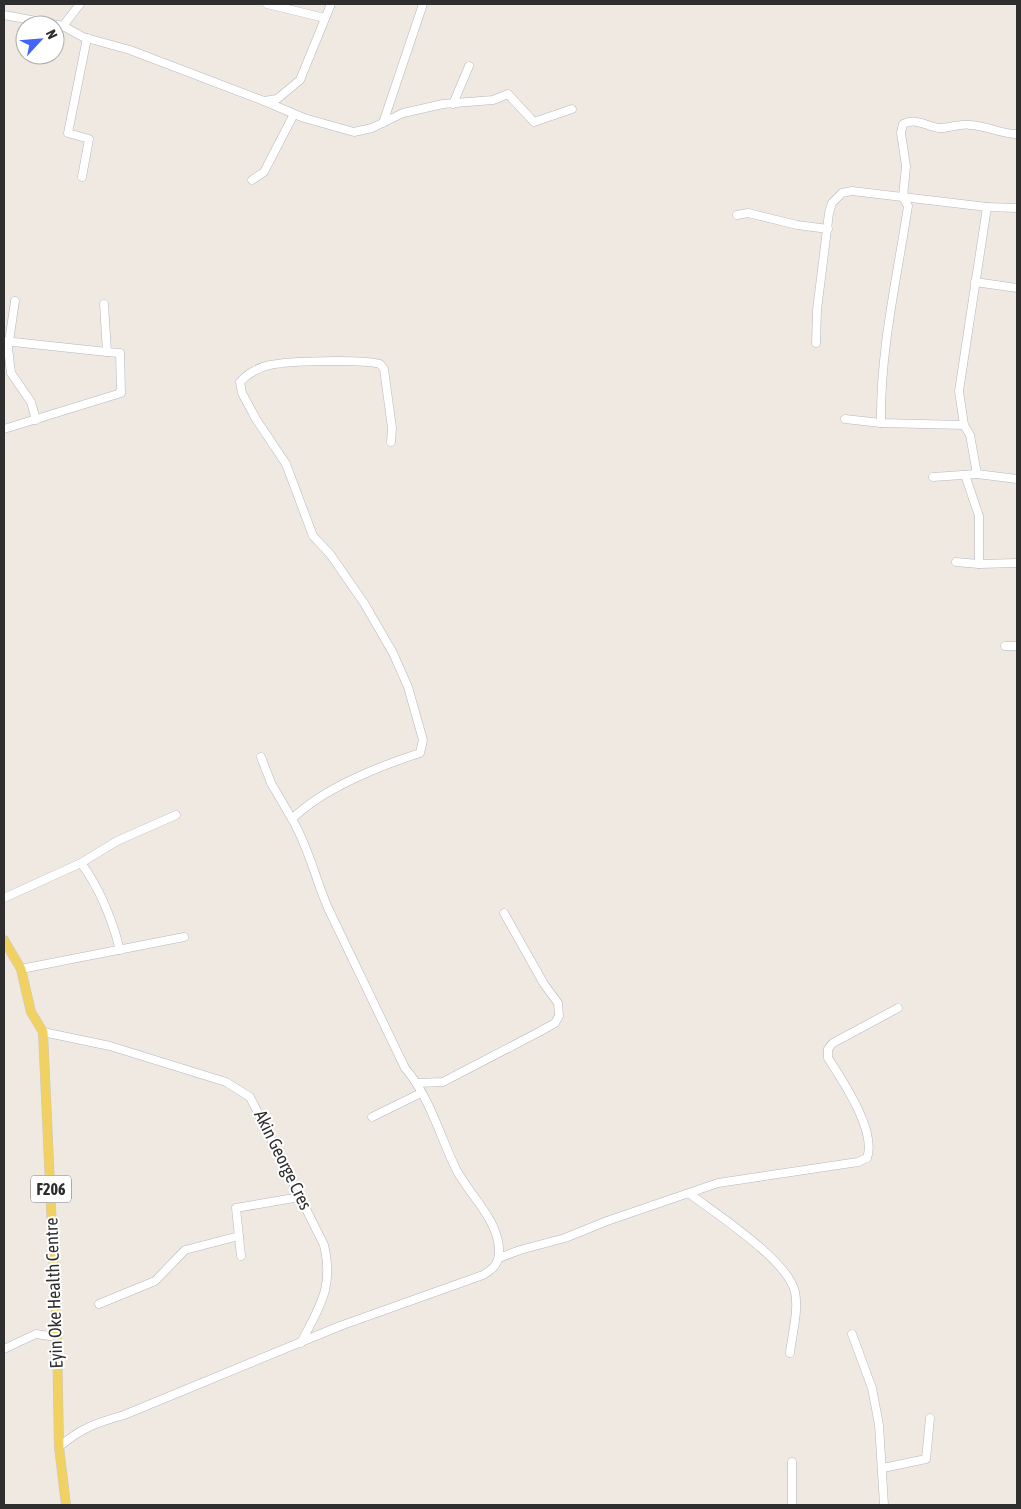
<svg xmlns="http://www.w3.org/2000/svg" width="1021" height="1509" font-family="'Asap Condensed',sans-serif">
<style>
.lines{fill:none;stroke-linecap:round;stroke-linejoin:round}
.minor-casing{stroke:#b4b7c1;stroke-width:9}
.major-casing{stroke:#c9c9c9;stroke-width:10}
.minor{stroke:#fff;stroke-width:8}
.major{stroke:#f2d163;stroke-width:9}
.labels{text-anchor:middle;stroke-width:4;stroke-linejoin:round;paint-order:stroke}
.shield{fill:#fff;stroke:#6d6d6d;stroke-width:1}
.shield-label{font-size:16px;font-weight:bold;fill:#2e2e2e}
.street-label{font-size:18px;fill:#2e2e2e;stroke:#fff}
</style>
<rect width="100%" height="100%" fill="#efe9e1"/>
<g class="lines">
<g class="minor-casing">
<g id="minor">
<polyline points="267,4 325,18"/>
<polyline points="4,15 63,26 83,37 130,50 264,101 277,99 300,80 331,4"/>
<polyline points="63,26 80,4"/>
<polyline points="264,101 304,118 354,132 372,128 403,113 443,104 493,100 508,94 534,122 572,109"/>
<polyline points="453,104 469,66"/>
<polyline points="383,123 423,4"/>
<polyline points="82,177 89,139 68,133 87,38"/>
<polyline points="252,180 264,172 294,114"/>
<polyline points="737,215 748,213 797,225 828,229"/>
<polyline points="975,282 1017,288"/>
<polyline points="15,301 8,348 11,373 31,402 36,420"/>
<polyline points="4,341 107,352"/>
<polyline points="816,343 817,310 829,213 832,203 842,193 852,191 987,207 1017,208"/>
<polyline points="845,419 881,423 964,425"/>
<path d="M881,423c-1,-73 16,-145 27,-217l-5,-9 3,-31 -5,-33 2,-9c14,-7 24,3 37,4 11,0 20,-5 31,-3 16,1 30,9 46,9"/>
<polyline points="4,429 121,393 120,353 107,352 104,304"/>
<polyline points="977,474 970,435 964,425 959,391 987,207"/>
<polyline points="965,475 979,516 979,564"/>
<polyline points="933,477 977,474 1017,479"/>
<polyline points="956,562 979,564 1017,563"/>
<polyline points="1005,646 1017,646"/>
<polyline points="261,757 271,783 292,819"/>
<path d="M81,863c20,27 31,56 39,87"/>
<polyline points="4,898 81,863 117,841 176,815"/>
<polyline points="21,969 184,937"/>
<path d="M43,1032l67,14 116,36 24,15 74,148c10,43 -4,60 -23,98"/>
<polyline points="417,1083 443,1082 539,1032 555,1023 559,1016 558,1003 544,984 504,913"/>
<polyline points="372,1117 421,1093"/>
<path d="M690,1194c26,20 98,66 105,98 4,18 -3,42 -5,61"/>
<polyline points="241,1256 236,1208 300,1197"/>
<path d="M499,1258l21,-8 45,-12 42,-17 111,-38 140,-21 9,-4c10,-27 -25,-78 -39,-100v-9l5,-6 65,-35"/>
<polyline points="99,1304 155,1281 185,1250 239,1236"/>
<polyline points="852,1334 872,1388 879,1425 884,1505"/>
<polyline points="4,1349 36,1334 57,1337"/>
<path d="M59,1447c22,-19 37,-24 65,-32l216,-89 143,-51c11,-6 17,-13 16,-27 -2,-29 -29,-53 -42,-77 -17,-34 -27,-74 -52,-103l-77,-160c-13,-30 -19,-60 -36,-89 30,-30 87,-53 128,-66l3,-13 -15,-53 -15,-34 -29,-50 -34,-49 -17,-18 -27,-72 -30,-45 -14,-26 -2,-11c7,-8 19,-15 30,-17 19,-4 91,-6 110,-1l4,5 8,59 -1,14"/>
<polyline points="883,1468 926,1459 930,1418"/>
<polyline points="792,1505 792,1462"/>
</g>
</g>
<g class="major-casing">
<polyline id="major" points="4,940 21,969 31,1012 43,1032 57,1337 59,1447 66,1505"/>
</g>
<use href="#minor" class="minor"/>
<use href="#major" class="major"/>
</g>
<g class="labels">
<rect class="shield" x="31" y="1175.5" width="40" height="27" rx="4"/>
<g class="shield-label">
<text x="51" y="1195">F206</text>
</g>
<g class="street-label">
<text transform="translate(283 1160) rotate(64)" y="6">Akin George Cres</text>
<text transform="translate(54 1293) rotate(-92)" y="6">Eyin Oke Health Centre</text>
</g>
</g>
<rect width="1021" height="1509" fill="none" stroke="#2e2e2e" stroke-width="10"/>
<g transform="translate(40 40) rotate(64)"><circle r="24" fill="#ffffff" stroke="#ababab"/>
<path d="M0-4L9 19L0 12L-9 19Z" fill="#4264fb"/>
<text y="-8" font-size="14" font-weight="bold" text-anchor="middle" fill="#2e2e2e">N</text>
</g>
</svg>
